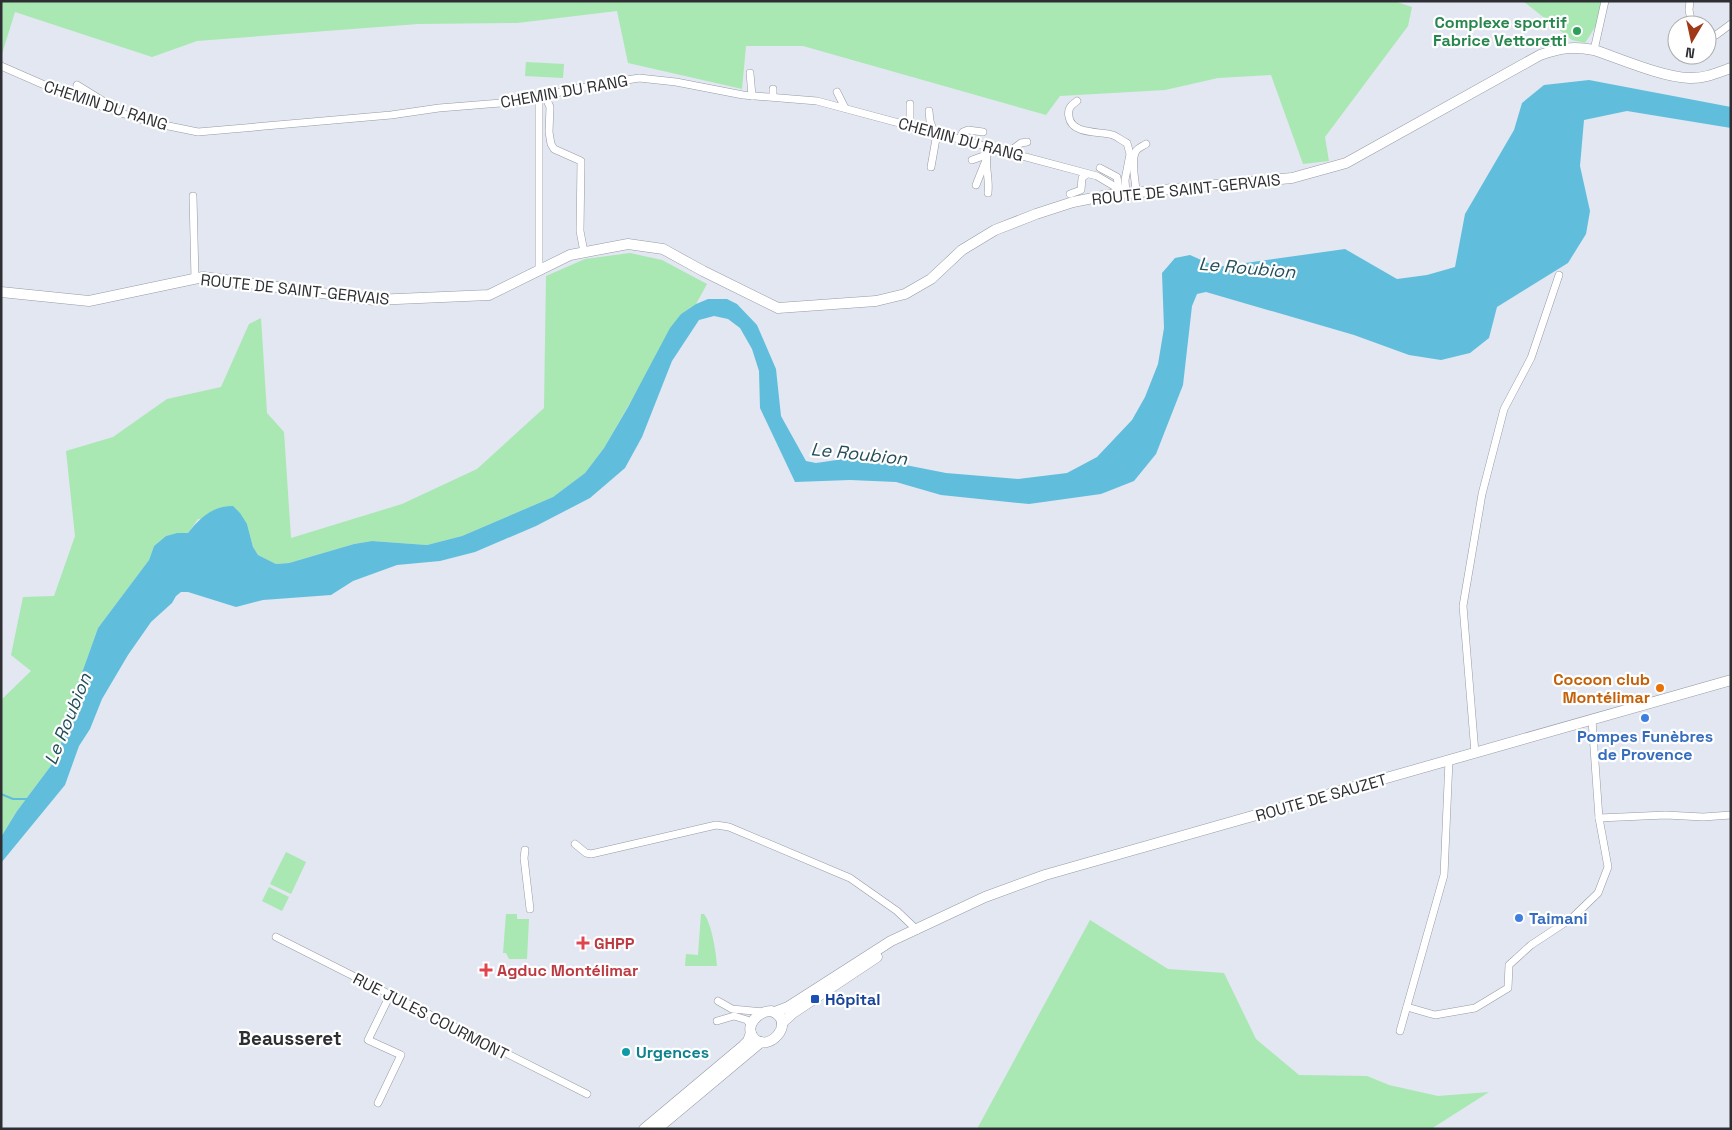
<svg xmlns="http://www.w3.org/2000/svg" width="1732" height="1130" font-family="'Space Grotesk',sans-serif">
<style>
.green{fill:#a9e8b2}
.water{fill:#60bedc}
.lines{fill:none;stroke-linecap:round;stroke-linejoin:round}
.stream{stroke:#60bedc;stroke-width:2}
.street-casing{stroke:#969aa4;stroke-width:8}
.secondary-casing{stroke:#969aa4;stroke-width:11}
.street{stroke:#fff;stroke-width:7}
.secondary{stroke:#fff;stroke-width:10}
.leisure-dot{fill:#2e9e5b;stroke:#fff;stroke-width:2}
.food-dot{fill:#e8710a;stroke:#fff;stroke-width:2}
.shop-dot{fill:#3f7fe0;stroke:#fff;stroke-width:2}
.health-dot{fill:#e0444e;stroke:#fff;stroke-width:2}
.transit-dot{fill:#1a4fb4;stroke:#fff;stroke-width:2}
.culture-dot{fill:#0f9aa8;stroke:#fff;stroke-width:2}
.labels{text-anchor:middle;stroke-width:4.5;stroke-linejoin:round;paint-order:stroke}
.leisure-label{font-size:16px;font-weight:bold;fill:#27864d;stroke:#fff;text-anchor:end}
.street-label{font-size:16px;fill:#2d2f33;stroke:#fff}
.food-label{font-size:16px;font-weight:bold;fill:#c56008;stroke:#fff;text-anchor:end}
.shop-label{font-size:16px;font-weight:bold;fill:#366cbe;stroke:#fff}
.health-label{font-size:16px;font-weight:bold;fill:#be3a42;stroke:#fff;text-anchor:start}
.transit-label{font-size:16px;font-weight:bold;fill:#164399;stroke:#fff;text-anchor:start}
.culture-label{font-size:16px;font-weight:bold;fill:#0d838f;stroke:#fff;text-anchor:start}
.water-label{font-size:18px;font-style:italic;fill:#244e5b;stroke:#fff}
.quarter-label{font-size:19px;font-weight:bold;fill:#2d2f33;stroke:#fff}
</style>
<rect width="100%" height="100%" fill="#e2e7f2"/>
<g class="green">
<polygon points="1,1 1394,1 1412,7 1408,26 1325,137 1329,161 1303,164 1271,75 1218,78 1165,90 1060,96 1046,115 803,46 746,46 742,89 628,63 617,11 517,23 418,24 197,41 152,57 15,12 1,57"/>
<polygon points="1523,1 1604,1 1599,21 1585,43 1572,40"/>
<polygon points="526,62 564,64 563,78 525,76"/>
<polygon points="630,253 662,260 707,284 696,304 681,314 604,448 585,473 553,497 462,536 427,545 372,541 354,544 289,563 276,564 258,555 253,547 247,524 198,519 188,533 177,533 166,536 154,546 149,560 98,628 64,723 60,751 50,767 17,811 1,837 1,700 31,671 11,655 23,597 54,596 75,536 66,451 113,437 167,399 221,387 249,324 261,318 267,413 284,432 291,538 402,504 477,469 544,408 546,276 585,259"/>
<polygon points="286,852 306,862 291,894 270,884"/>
<polygon points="269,887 289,897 282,911 262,901"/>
<polygon points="506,914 517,914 517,919 529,919 527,959 509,959 506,953 503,953"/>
<path d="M701,914h3c8,11 12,38 13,52h-32l1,-12 12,1z"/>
<polygon points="1090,920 1168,969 1224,973 1256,1039 1299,1075 1367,1076 1389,1085 1438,1096 1489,1092 1431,1129 977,1129"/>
</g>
<path class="water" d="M1589,80l142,27v21l-104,-17 -43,9 -4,46 10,45 -4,23 -18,29 -71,44 -8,31 -19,15 -29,7 -32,-5 -55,-20 -148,-43 -9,2 -5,12 -9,79 -27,69 -22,27 -33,13 -72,10 -88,-9 -45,-13 -46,-2 -55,2 -35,-74 -1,-37 -7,-22 -12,-21 -12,-9 -14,-3 -15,4 -27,41 -30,76 -17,31 -35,30 -54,28 -61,26 -35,9 -43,4 -44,16 -22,14 -68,5 -27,7 -48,-15h-7l-5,4 -4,7 -21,19 -23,33 -26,44 -12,30 -11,17 -14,39 -64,78v-26l16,-26 33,-44 10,-16 4,-28 34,-95 51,-68 5,-14 12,-10 11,-3h11c12,-15 24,-27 45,-27l7,7 7,11 6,23 5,8 18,9 13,-1 65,-19 18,-3 55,4 35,-9 91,-39 32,-24 19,-25 24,-41 42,-79 11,-14 15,-10 12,-5h19l10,5 20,21 19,44 5,47 25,45 10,2 41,-6 23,3 66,13 72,6 49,-6 30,-16 35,-37 13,-23 13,-33 6,-36 -2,-55 13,-15 15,-3 27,12 128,-18 52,30 30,-4 28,-8 10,-53 49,-84 8,-27 22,-18z"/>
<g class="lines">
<polyline class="stream" points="1,794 13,799 28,799"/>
<g class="street-casing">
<g id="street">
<polyline points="1690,1 1689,10 1692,25"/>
<polyline points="1707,39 1716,35 1731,24"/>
<polyline points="1594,50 1605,1"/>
<polyline points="1,66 72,97 149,122 198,132 391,115 439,108 525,101 568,90 639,78 676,82 743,95 817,101 1097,176 1119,189 1121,194"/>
<polyline points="750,73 752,96"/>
<polyline points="77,85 116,109"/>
<polyline points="773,89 773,97"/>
<polyline points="837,92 845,108"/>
<polyline points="545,96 550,107 549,132 551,144 554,149 581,161 580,231 584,252"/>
<polyline points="539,98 539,270"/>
<path d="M1077,101c-6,4 -10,8 -8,16 3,18 31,14 44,18 5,2 9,6 14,8l3,11 -5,26 1,13"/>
<polyline points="910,104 910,126"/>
<polyline points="929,111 930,121 934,132"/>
<polyline points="960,139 963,132 968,130 983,132"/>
<polyline points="1009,152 1021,143 1027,142"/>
<polyline points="972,160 986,155"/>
<polyline points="931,167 937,133"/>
<polyline points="1100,168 1117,177 1119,189"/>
<polyline points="976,185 986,160"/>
<path d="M1136,192c0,-11 -6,-31 0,-41 2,-3 7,-5 10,-7"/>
<path d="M988,193c2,-17 -5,-29 1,-46"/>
<polyline points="1070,194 1081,190 1082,178 1087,174"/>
<polyline points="193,196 195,279"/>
<polyline points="1475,753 1463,606 1482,494 1504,409 1531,358 1559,275"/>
<polyline points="1599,818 1666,815 1703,817 1731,815"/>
<polyline points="575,844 586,853 591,854 716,825 729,827 850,878 897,911 917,930"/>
<polyline points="525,850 524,858 530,909"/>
<polyline points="276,937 587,1094"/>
<polyline points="718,1001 732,1009 764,1012"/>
<polyline points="1407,1007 1435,1015 1475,1008 1508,988 1509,965 1531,945 1572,918 1598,893 1608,867 1599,818 1592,720"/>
<polyline points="717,1021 734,1016 747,1020 751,1026"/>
<polyline points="1400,1031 1444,875 1449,760"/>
<polyline points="378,1103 401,1055 368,1040 390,995"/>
</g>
</g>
<g class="secondary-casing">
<g id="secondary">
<path d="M1,292l88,9 114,-24 171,23 115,-5 81,-40 58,-11 35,5 40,22 75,37 98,-7 29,-7 26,-15 31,-29 33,-20 41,-16 37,-12 35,-7 184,-17 54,-15 194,-108c20,-7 33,-9 54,-5 27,9 68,27 95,28 14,1 28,-5 42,-10"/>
<path d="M771,1011c28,10 -4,45 -18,26 -9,-12 6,-26 18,-26z"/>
<polyline points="775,1012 788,1007 891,941 985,897 1045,875 1731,680"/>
<polyline points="782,1023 793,1013 877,957"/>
<polyline points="644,1129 743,1046 748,1041 751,1033"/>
<polyline points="657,1129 761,1042"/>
</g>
</g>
<use href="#street" class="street"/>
<use href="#secondary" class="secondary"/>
</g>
<circle class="leisure-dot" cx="1577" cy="31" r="5"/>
<circle class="food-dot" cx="1660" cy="688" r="5"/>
<g class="shop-dot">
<circle cx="1645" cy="718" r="5"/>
<circle cx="1519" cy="918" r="5"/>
</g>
<g class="health-dot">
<path d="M580.5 935.5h5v5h5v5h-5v5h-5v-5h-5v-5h5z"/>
<path d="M483.5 962.5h5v5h5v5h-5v5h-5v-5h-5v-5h5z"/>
</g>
<rect class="transit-dot" x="810" y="994" width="10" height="10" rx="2.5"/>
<circle class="culture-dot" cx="626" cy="1052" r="5"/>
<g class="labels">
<g class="leisure-label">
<text x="1567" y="28">Complexe sportif<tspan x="1567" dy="18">Fabrice Vettoretti</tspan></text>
</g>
<g class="street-label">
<text transform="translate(564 91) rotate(-10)" y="6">CHEMIN DU RANG</text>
<text transform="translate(106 105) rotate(18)" y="6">CHEMIN DU RANG</text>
<text transform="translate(961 139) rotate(15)" y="6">CHEMIN DU RANG</text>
<text transform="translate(1186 189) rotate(-6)" y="6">ROUTE DE SAINT-GERVAIS</text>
<text transform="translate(295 289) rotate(6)" y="6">ROUTE DE SAINT-GERVAIS</text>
<text transform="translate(1321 797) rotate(-16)" y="6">ROUTE DE SAUZET</text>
<text transform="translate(431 1016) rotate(27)" y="6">RUE JULES COURMONT</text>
</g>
<g class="food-label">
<text x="1650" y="685">Cocoon club<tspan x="1650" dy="18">Montélimar</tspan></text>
</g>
<g class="shop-label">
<text x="1645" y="742">Pompes Funèbres<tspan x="1645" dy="18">de Provence</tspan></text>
<text x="1529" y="924" text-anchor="start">Taimani</text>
</g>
<g class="health-label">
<text x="594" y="949">GHPP</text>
<text x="497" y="976">Agduc Montélimar</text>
</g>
<g class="transit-label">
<text x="825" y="1005">Hôpital</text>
</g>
<g class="culture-label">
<text x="636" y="1058">Urgences</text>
</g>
<g class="water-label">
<text transform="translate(1247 268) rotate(5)" y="6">Le Roubion</text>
<text transform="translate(859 454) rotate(6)" y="6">Le Roubion</text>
<text transform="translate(68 719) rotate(-68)" y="6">Le Roubion</text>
</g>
<g class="quarter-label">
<text x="290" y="1045">Beausseret</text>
</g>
</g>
<rect width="1732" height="1130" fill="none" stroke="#2d2f33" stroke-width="5"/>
<g transform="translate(1692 40) rotate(189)"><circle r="24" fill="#ffffff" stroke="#abacad"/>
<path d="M0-4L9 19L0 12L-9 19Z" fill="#a03918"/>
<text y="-8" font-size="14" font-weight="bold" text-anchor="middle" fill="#2d2f33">N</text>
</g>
</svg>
